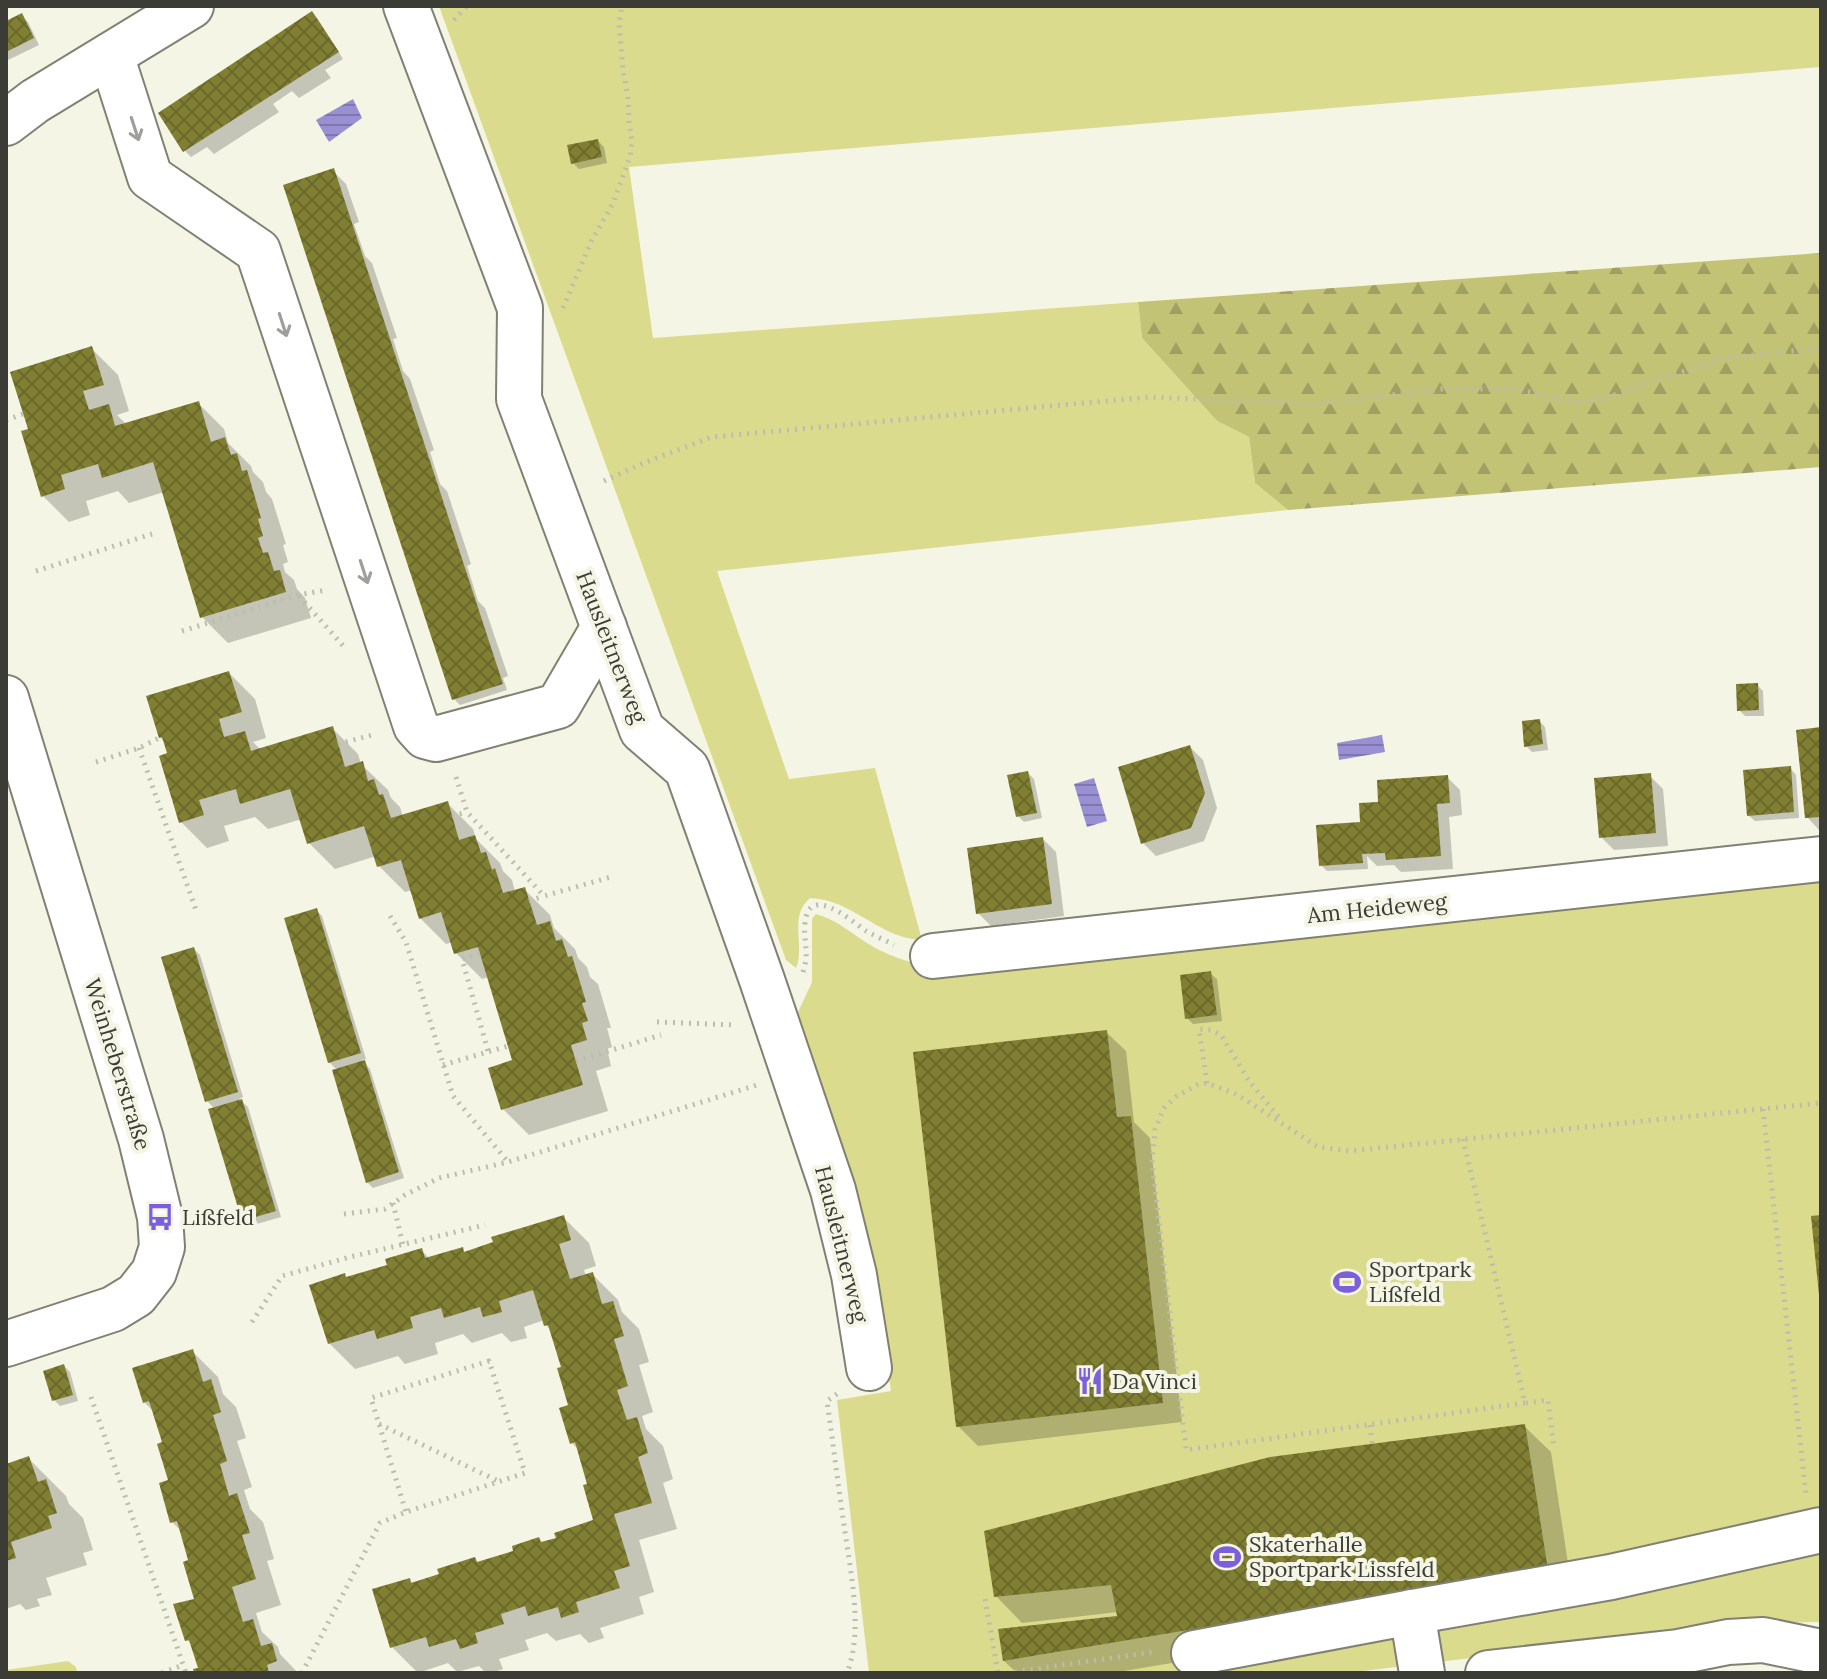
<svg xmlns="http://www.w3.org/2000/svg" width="1827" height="1679" font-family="Lora,serif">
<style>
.green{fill:#dbdb8e}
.forest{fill:url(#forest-firs)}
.water{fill:url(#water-rules)}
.shadow{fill:#0003}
.building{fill:url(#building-cross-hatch)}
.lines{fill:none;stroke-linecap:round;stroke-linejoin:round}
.minor-casing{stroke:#818173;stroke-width:48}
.path{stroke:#bcbcaf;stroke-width:5;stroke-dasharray:2 6;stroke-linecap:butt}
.minor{stroke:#fff;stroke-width:44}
.oneway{stroke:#9e9e9a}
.labels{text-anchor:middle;stroke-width:8;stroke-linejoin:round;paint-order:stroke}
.street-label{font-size:22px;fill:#3c3c36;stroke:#f5f5e5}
.poi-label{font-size:22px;fill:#3c3c36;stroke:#f5f5e5;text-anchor:start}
</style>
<defs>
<pattern id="forest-firs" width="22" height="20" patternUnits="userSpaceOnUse" patternTransform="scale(2)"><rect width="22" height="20" fill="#c3c376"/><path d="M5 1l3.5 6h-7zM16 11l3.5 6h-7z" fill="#a0a062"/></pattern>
<pattern id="water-rules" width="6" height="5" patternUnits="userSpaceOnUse" patternTransform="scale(2)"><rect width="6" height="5" fill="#9990d4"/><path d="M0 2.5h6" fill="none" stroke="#7e77ad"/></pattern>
<pattern id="building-cross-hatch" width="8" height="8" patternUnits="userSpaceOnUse" patternTransform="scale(2)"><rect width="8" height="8" fill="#807f32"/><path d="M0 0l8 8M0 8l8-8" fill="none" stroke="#6a692b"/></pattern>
</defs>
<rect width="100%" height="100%" fill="#f5f5e5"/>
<g class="green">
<path d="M439,6h1382v61l-1192,100 24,171 485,-36 4,36 75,83 32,16 6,46 33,27 -571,61 72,208 86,-11 47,172c-42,-1 -70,-41 -112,-42 -3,3 -6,6 -8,10 -9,18 2,41 -6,60l-10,-8z"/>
<path d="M1821,871v751l-56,1 -419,50h-477l-32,-273 54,-9c-14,-96 -33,-192 -63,-285 -9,-29 -23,-57 -34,-85l18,-39v-63l4,-5c22,6 37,21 56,32 19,11 40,17 61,22z"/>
<polygon points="68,1661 76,1667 77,1673 6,1673 6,1670"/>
</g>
<polygon class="forest" points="1821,253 1821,467 1288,510 1255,483 1249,437 1217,421 1142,338 1138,302"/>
<g class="water">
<polygon points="353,99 362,118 329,142 316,120"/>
<polygon points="1382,735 1385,752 1339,760 1337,743"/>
<polygon points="1094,778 1107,821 1087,827 1074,784"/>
</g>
<g class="shadow">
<polygon points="312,13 318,19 343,59 325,70 331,78 299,98 292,91 273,104 279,112 214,154 207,147 191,157 185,151 160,113"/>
<polygon points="22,16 28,22 39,45 6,61 6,23"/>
<polygon points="598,141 604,147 607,163 579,169 573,163"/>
<polygon points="333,171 346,184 359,222 354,224 365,256 372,263 397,338 393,339 403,371 410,379 434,450 430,452 440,484 447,491 471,564 467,566 478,601 485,608 508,676 503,678 507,690 460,705 454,699"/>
<polygon points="92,349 118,375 129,411 117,415 127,425 198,403 224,429 228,443 251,466 253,472 263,482 266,492 272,499 286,544 283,545 288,562 283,564 285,572 294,580 297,589 305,598 311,618 228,643 202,617 164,492 129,503 118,491 86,501 90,515 69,522 43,496 30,430"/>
<polygon points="229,673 255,699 266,738 253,742 261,750 332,728 358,754 361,764 388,790 391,798 400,807 403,817 447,803 473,829 476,839 500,863 503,871 512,880 515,892 524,889 550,915 554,928 575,949 578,958 587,967 590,977 598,984 611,1028 607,1028 612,1047 607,1049 611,1066 596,1071 608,1111 529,1135 503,1109 514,1062 489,977 482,979 456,953 453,942 446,944 420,918 412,890 405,892 379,866 376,856 335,869 309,843 302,819 268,829 255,817 224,826 229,841 207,848 181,822 170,755 166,743 160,737"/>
<polygon points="1757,685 1763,691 1764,716 1745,716 1739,710"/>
<polygon points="1539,721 1545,727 1548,750 1532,752 1526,746"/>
<polygon points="1821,729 1821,830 1820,831 1807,817"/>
<polygon points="1190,747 1203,760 1217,808 1204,841 1156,856 1143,843"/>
<polygon points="1790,768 1796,775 1799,818 1755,821 1748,815"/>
<polygon points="1028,773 1034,779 1042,818 1024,822 1018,816"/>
<polygon points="1650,776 1663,789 1668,846 1614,850 1601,837"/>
<polygon points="1447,777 1460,790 1462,815 1449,817 1453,869 1401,872 1394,865 1377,866 1367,856 1368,869 1327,871 1321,865 1359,824 1380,804"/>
<polygon points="1043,839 1056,852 1064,916 991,926 978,913"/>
<polygon points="316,910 322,916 366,1059 362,1060 370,1069 404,1178 373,1188 367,1182 338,1071 329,1062"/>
<polygon points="194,949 200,955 243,1097 239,1099 248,1107 281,1217 250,1226 244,1220 215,1109 207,1101"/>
<polygon points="1210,973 1217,979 1222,1021 1193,1024 1187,1018"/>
<polygon points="1106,1032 1126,1051 1134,1122 1150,1138 1182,1422 978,1446 958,1426"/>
<polygon points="563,1217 589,1243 596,1266 584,1270 586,1276 592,1274 618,1300 622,1312 639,1329 649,1362 639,1365 653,1412 642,1416 646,1429 663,1446 673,1479 663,1483 677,1529 639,1540 654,1592 639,1597 644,1614 600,1628 604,1638 589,1643 580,1634 556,1641 547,1633 525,1640 529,1650 499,1659 503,1669 491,1673 486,1673 479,1666 457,1672 448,1663 418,1673 392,1647 409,1580 414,1584 475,1560 479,1564 516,1552 539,1540 543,1544 596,1522 590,1485 579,1450 572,1443 571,1406 564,1368 553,1333 546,1325 544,1320 524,1327 527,1338 511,1342 502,1333 472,1343 463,1334 435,1343 438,1354 405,1364 398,1356 355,1369 329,1343 347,1279 389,1266 421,1250 430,1259 462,1249 466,1253"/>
<polygon points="192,1351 218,1377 223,1394 236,1407 246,1438 237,1441 252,1487 244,1490 250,1509 263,1522 274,1559 267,1561 281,1605 256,1613 262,1632 278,1647 280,1654 298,1673 196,1673 200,1669 194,1647 187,1640 196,1600 191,1561 182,1532 172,1522 171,1481 164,1444 154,1412 144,1402"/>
<polygon points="64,1366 70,1372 78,1401 60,1406 54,1400"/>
<polygon points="1524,1426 1551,1452 1573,1596 1112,1673 1017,1673 1004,1661 1119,1618 1118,1612 1022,1623 996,1596"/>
<polygon points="29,1459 66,1496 69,1504 83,1518 93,1550 83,1553 87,1565 46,1578 52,1595 37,1599 40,1606 26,1610 20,1604 6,1609 6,1466"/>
</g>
<g class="building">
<polygon points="312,11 339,52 183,152 158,113"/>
<polygon points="22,13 34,38 6,52 6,21"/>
<polygon points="598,139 602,157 571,164 567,145"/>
<polygon points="334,168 503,684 452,700 283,185"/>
<polygon points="92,346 104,385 83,391 89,410 109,404 115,426 199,401 211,442 225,437 231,455 237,453 242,471 247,470 261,518 258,519 263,536 258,538 263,553 268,552 274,571 280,570 286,592 200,618 153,462 102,478 98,464 61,475 65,489 41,497 21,431 28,429 10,372"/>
<polygon points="229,671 242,712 219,719 224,737 245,731 251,751 333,726 345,767 363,761 368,781 374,779 379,795 383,794 391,818 448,801 459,840 475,835 481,853 486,852 492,870 495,868 503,893 525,887 537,925 550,921 556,941 562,939 568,957 572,956 586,1002 582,1003 588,1021 582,1023 587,1040 571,1045 583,1085 501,1110 488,1068 512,1060 478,947 454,954 441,912 419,919 401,860 377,867 364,826 307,844 290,789 240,804 236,789 199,800 204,815 179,823 159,756 167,753 162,737 159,738 146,696"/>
<polygon points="1758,683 1759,710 1737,711 1736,684"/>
<polygon points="1540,719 1543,744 1524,747 1522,721"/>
<polygon points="1821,727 1821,817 1805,818 1796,730"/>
<polygon points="1190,745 1205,793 1191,828 1141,844 1118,767"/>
<polygon points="1791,766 1794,812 1747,816 1743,770"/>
<polygon points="1028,771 1037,813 1016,817 1007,775"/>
<polygon points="1651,773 1656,833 1599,838 1594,778"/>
<polygon points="1448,775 1450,803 1437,804 1441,856 1386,860 1385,853 1362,854 1363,863 1319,866 1316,825 1360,822 1359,803 1378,802 1377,780"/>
<polygon points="1043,837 1052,904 976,914 967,848"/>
<polygon points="317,908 361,1053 328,1063 284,918"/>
<polygon points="194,947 238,1092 205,1102 161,957"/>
<polygon points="1211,971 1217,1015 1185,1019 1180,975"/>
<polygon points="1107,1030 1117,1117 1131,1116 1163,1403 956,1427 913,1052"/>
<polygon points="365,1060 399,1172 366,1183 332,1070"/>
<polygon points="242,1099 276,1211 242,1221 208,1109"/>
<polygon points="564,1215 571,1240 559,1244 570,1279 593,1272 602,1304 613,1301 624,1336 614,1339 628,1386 617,1390 627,1420 637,1417 648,1453 638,1457 652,1503 614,1514 630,1566 614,1571 620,1588 576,1602 579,1612 561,1618 558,1607 528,1616 525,1606 501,1614 504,1624 475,1633 478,1643 460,1649 456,1639 429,1647 426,1637 390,1648 372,1589 410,1578 411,1583 439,1574 437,1569 475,1557 477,1562 513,1551 512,1546 539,1537 541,1542 556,1538 554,1533 593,1520 583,1485 587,1484 575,1442 570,1444 559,1408 568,1405 557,1368 561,1367 548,1325 544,1326 533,1290 499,1301 502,1312 483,1317 480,1307 444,1318 441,1308 410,1317 413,1328 377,1339 374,1330 328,1344 309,1285 345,1273 346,1277 387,1265 385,1259 422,1248 425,1258 463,1247 464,1252 493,1242 491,1237"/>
<polygon points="1821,1215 1821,1295 1819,1295 1811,1216"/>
<polygon points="193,1349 203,1382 211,1379 221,1412 213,1415 227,1461 220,1464 229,1496 237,1493 250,1533 242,1535 256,1579 232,1587 243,1622 253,1619 261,1646 272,1643 277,1661 267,1665 269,1673 194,1673 193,1669 198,1668 189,1640 185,1641 173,1604 194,1599 183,1562 188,1560 177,1521 170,1523 159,1483 168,1480 157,1444 162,1442 149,1401 143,1403 132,1368"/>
<polygon points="64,1364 73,1395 52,1401 43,1371"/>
<polygon points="1525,1424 1548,1570 1003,1661 998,1629 1117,1616 1111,1585 994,1597 984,1531 1270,1457"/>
<polygon points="29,1456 38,1482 46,1479 57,1513 48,1516 52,1528 11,1542 16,1558 6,1561 6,1464"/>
</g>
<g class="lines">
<g class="minor-casing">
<g id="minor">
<polyline points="406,6 520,308 519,399 642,730 687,769 762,980 833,1190 854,1275 869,1368"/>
<polyline points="111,55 150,177 258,251 416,726 425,736 436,739 558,706 604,627"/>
<polyline points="6,123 35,101 191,6"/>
<polyline points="6,698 141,1139 160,1217 162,1247 154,1272 136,1295 113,1309 6,1344"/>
<polyline points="933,956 1821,859"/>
<polyline points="1412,1612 1422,1673"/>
<polyline points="1194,1653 1412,1612 1611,1577 1821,1530"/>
<polyline points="1488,1673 1678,1652 1728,1642 1763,1640 1821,1652"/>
</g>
</g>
<g class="path">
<polyline points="454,20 467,6"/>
<polyline points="563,308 592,240 613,203 630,157 632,142 629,121 628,97 623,70 619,23 622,6"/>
<polyline points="6,420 23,414"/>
<polyline points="604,481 646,462 712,437 1149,397 1312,404 1443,389 1518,389 1577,403 1608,397 1723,358 1821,348"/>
<polyline points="36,571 152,534"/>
<polyline points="299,596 345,648"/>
<polyline points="182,631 298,595 327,590"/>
<polyline points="338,744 376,734"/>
<polyline points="139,748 197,913"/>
<polyline points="96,762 139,748 159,738"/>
<polyline points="456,777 467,812 544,896 611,877"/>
<polyline points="452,816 467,812"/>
<polyline points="529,901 544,896"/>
<polyline points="390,916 406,942 453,1096 508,1162"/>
<polyline points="480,954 462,959 488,1051"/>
<path d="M803,972c7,-20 0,-30 2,-49 4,-40 45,-3 61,8 9,5 19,9 28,14"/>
<polyline points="657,1022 736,1025"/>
<polyline points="576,1061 661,1035"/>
<polyline points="443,1065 508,1046"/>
<polyline points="1207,1083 1199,1029 1211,1030 1221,1035 1249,1081 1282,1121"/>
<polyline points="1763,1109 1806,1494"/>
<polyline points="1463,1139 1525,1403 1548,1400 1554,1448"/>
<polyline points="393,1203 403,1245"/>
<polyline points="344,1214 385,1209 405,1195 439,1178 508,1162 757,1085"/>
<polyline points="252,1322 282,1276 350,1257 485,1225"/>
<path d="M837,1394l-10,7c6,42 11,83 17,124 6,45 20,105 3,148"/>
<polyline points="91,1397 186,1673"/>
<polyline points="1525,1403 1186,1450 1152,1163 1155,1130 1164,1108 1177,1096 1197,1085 1207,1083 1238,1095 1318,1147 1349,1151 1821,1103"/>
<polyline points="379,1424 498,1481"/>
<polyline points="1370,1425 1372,1444"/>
<polyline points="985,1599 998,1673"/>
<polyline points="162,1673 183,1665"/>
<polyline points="302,1673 380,1523 406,1512 525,1473 489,1361 371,1398 406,1512"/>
<polyline points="1007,1673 1153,1652"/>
</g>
<use href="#minor" class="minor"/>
</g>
<defs><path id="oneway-shaft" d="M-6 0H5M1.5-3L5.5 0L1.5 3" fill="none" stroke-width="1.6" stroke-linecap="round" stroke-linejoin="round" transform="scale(2)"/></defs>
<g class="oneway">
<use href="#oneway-shaft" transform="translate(135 129) rotate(72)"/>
<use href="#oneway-shaft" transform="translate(283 325) rotate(72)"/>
<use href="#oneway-shaft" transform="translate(364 572) rotate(72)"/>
</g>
<defs>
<g id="bus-bare" transform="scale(2.16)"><path d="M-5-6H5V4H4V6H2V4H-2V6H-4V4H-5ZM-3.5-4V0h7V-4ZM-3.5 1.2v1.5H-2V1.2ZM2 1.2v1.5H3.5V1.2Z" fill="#7c60db" stroke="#f5f5e5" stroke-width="2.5" paint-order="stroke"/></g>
<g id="stadium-bare" transform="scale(2.16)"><path d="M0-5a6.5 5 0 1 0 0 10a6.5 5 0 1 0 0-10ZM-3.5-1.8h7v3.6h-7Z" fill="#7c60db" stroke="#f5f5e5" stroke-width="2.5" paint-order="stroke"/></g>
<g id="restaurant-bare" transform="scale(2.16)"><path d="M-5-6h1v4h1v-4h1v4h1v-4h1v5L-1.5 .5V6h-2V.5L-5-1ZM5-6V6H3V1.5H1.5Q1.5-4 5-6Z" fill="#7c60db" stroke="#f5f5e5" stroke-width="2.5" paint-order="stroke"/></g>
</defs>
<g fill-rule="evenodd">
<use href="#bus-bare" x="160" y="1217"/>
<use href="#stadium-bare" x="1347" y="1282"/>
<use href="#restaurant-bare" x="1090" y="1381"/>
<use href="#stadium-bare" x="1227" y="1557"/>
</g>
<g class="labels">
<g class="street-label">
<text transform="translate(612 647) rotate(69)" y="8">Hausleitnerweg</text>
<text transform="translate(1377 908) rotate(-6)" y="8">Am Heideweg</text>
<text transform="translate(118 1064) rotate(73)" y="8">Weinheberstraße</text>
<text transform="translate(842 1244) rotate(76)" y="8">Hausleitnerweg</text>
</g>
<g class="poi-label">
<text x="182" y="1225">Lißfeld</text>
<text x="1369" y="1277">Sportpark<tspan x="1369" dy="25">Lißfeld</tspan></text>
<text x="1112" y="1389">Da Vinci</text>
<text x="1249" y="1552">Skaterhalle<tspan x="1249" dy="25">Sportpark Lissfeld</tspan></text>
</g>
</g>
<rect width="1827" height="1679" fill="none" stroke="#3c3c36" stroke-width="16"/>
</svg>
